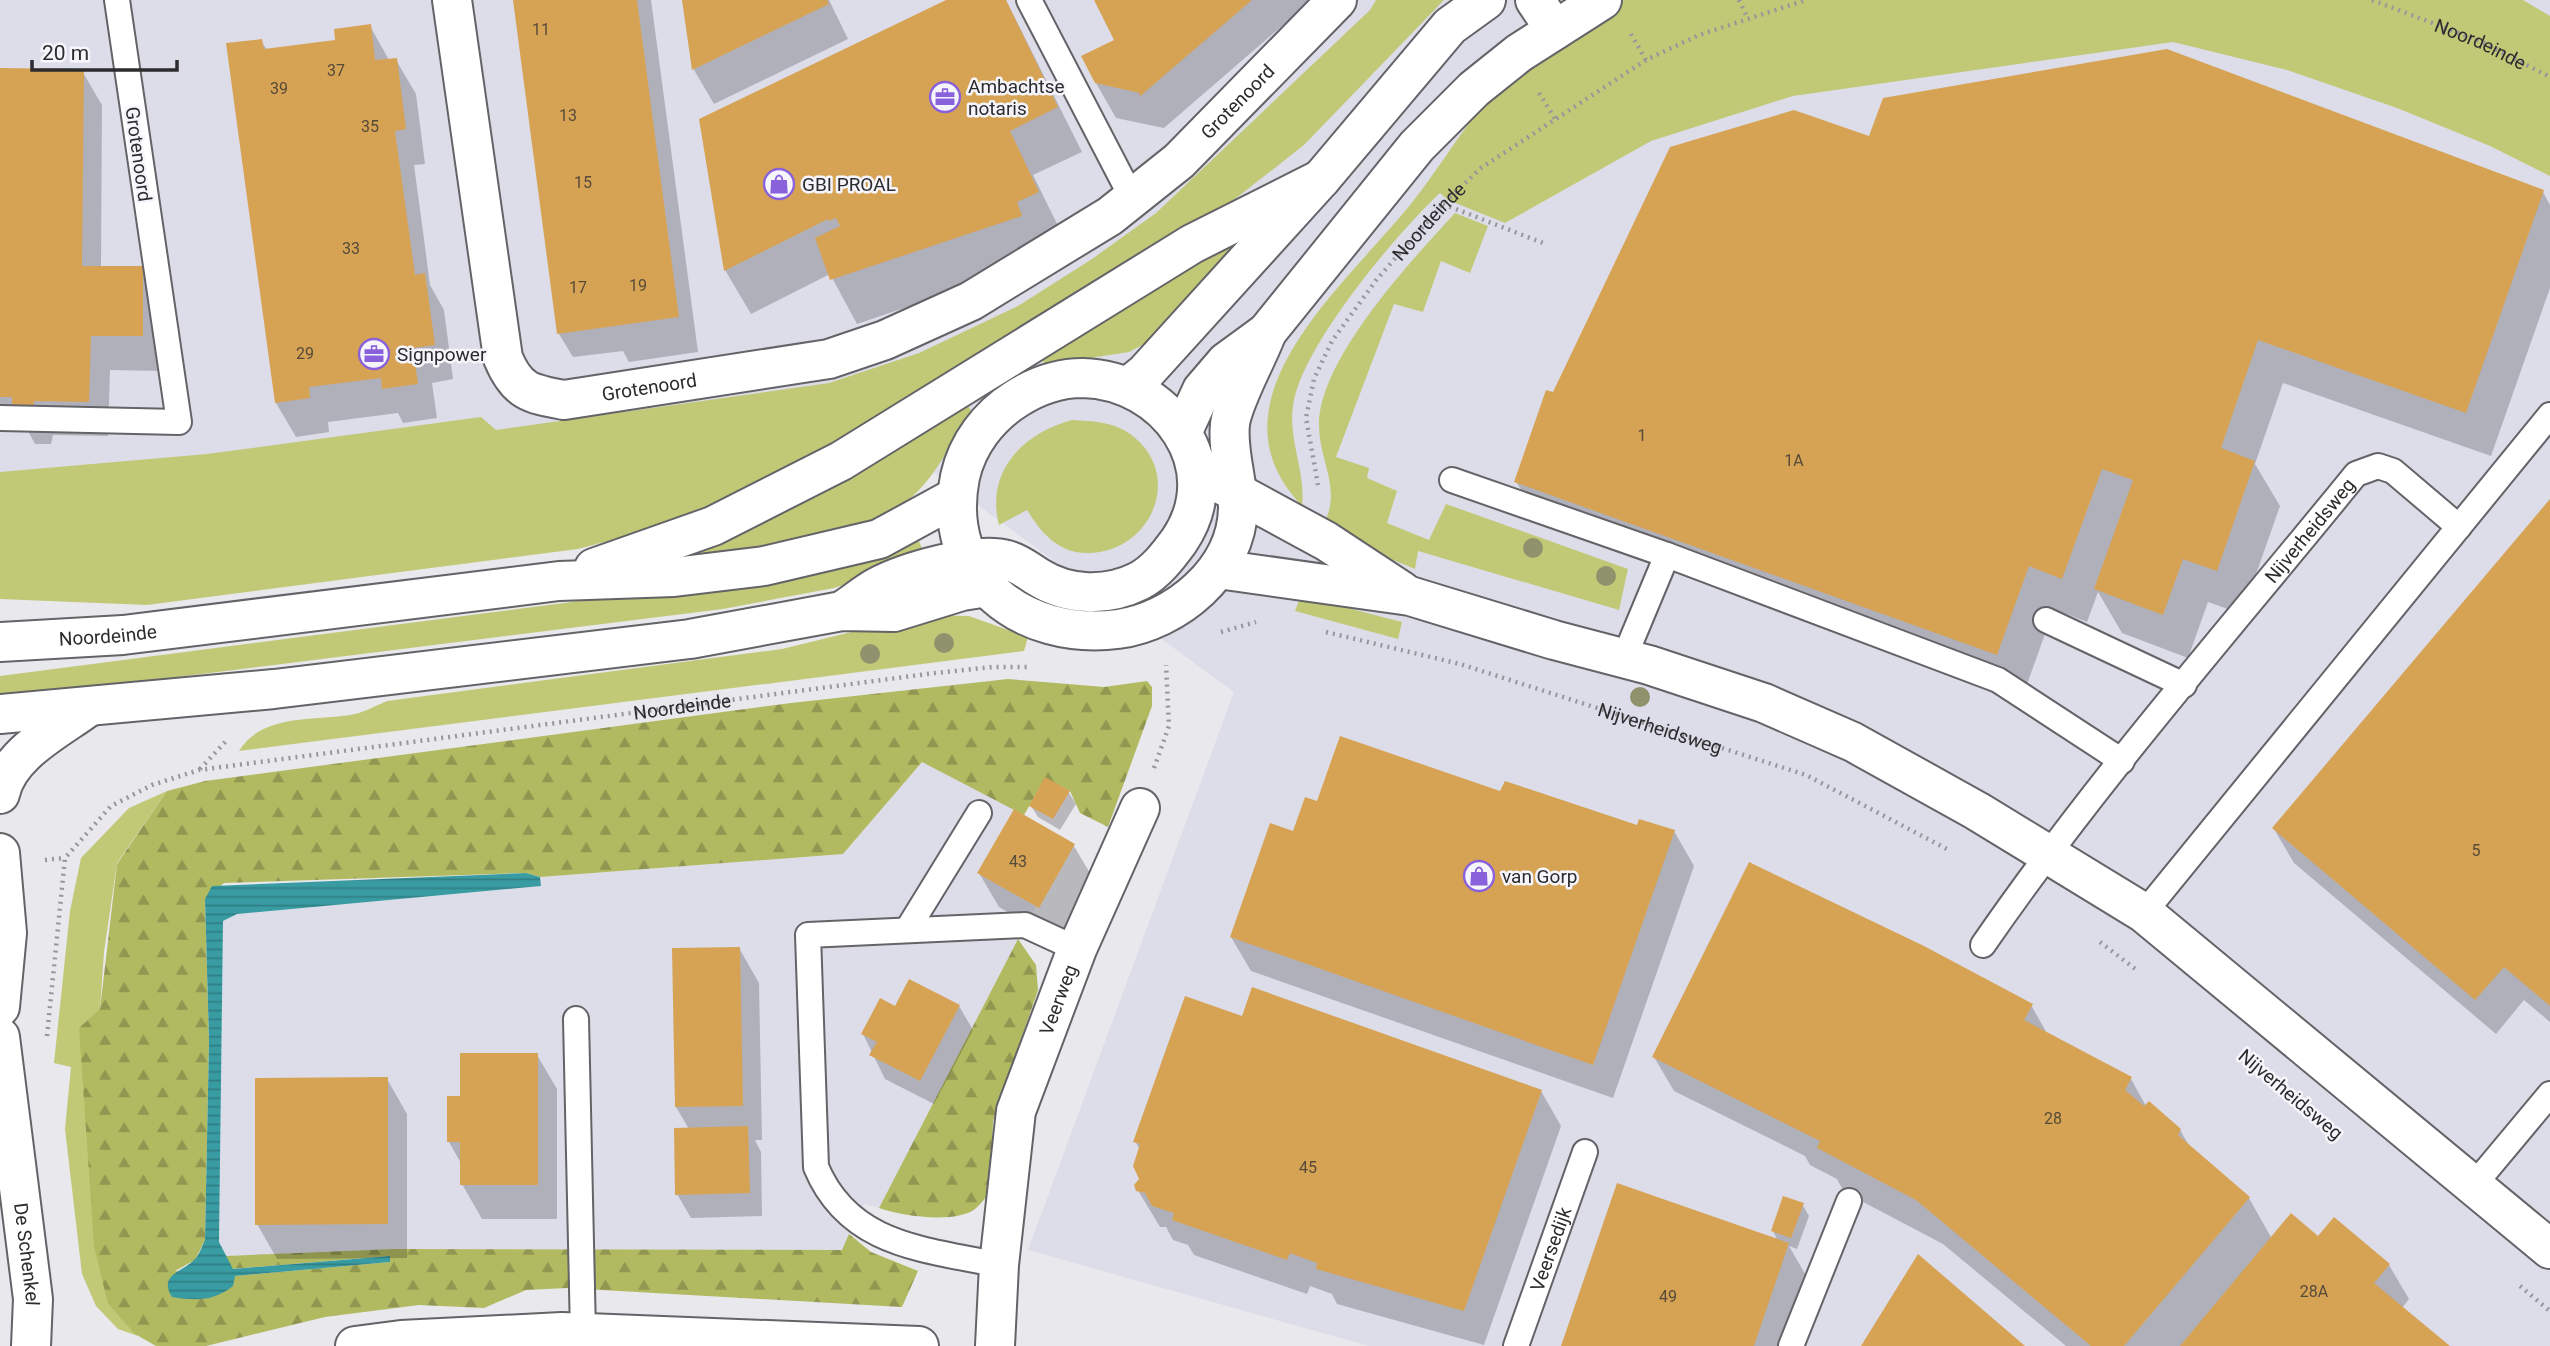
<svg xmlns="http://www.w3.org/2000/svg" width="2550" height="1346" font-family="Roboto,sans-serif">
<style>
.built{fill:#ddddea}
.green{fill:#c2c976}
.forest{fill:url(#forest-firs)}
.water{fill:url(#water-rules)}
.shadow{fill:#0003}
.building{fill:#d6a354}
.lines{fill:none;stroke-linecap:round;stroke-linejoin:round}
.lane-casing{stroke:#636368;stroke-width:28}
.street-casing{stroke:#636368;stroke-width:42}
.secondary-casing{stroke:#636368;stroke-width:42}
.path{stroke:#97979b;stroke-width:4.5;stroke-dasharray:2 5;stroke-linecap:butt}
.lane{stroke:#fff;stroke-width:24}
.street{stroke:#fff;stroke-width:38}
.secondary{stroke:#fff;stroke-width:38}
.tree{fill:#90926d}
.labels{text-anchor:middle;stroke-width:5;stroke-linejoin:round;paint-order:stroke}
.number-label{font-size:16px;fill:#564a38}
.street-label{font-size:19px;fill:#2c2c2e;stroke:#f5f5fb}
.poi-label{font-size:19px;fill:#2c2c2e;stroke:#f5f5fb;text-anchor:start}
</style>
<defs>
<pattern id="forest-firs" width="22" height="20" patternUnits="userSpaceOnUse" patternTransform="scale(1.75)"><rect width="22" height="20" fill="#b2ba61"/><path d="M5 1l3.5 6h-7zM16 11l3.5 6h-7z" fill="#919750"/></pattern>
<pattern id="water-rules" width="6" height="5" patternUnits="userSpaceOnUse" patternTransform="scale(1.75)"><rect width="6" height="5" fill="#389ca2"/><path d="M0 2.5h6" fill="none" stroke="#2f7f84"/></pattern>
</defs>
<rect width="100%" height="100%" fill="#e8e8ed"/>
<g class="built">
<polygon points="0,0 2550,0 2550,1346 1369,1346 1028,1250 1234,692 824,393 276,458 0,475"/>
<polygon points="922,762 1014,809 977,873 1039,908 1035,907 1025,925 879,1208 864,1204 842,1250 394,1249 225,1256 219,1242 223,921 237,914 540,886 540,877 843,854"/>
</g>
<g class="green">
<polygon points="1376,0 1444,0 1304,145 1221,210 787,477 695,518 578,549 147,605 0,599 0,472 207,454 481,417 496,430 829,383 919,353 1018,306 1092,259 1156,213 1370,10"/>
<path d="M1624,0h899l27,16v160l-60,-30 -93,-38 -110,-38 -114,-28 -380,54 -142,45 -146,82 -57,-23 -8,-7c-43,40 -140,155 -147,213 -5,34 13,66 9,100 -102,-106 47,-223 112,-306 21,-27 40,-57 61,-85 8,-11 15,-25 25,-34 36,-32 83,-56 124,-81z"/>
<path d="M1455,213l33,13 -18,47 -29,-12 -18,51 -29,-8 -58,153 33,11 -2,10 30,13 -10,32 42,17 17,-36 182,65 -9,41 -201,-59 -3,18 -51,-21 -40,-25c18,-34 -5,-62 -5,-98 0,-66 92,-164 136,-212z"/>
<polygon points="1232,235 1241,248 1156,338 1129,352 1045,365 1040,355"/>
<path d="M965,401l7,11c-20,27 -33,60 -58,83 -47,44 -149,52 -212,65l-6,-14z"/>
<path d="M1072,420c21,1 45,2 62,17 49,40 17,113 -43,116 -17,1 -32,-5 -44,-17 -8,-7 -14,-17 -20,-26l-28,15c-14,-55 25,-92 73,-105z"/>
<polygon points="916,535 926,557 834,588 723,609 0,699 0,676 703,585"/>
<polygon points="1301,596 1402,622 1398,639 1295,611"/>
<path d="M921,615l48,1 59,21 -4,14 -785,100c23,-37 72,-30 111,-36 13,-2 25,-9 37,-14l395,-52z"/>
<polygon points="167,791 117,863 104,952 100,1009 108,1304 138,1336 118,1329 96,1306 82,1274 65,1129 71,1067 54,1063 70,911 81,858 129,808"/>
</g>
<g class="forest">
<polygon points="1008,679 1104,687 1147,681 1152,687 1152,706 1108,827 1080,813 1070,791 1045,778 1024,815 922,762 843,854 540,877 526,873 224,883 205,899 209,1041 205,1240 195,1260 175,1271 234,1276 390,1262 389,1256 232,1269 225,1256 394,1249 842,1250 849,1234 871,1252 918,1271 902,1307 567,1288 526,1290 484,1308 419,1305 325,1317 206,1346 156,1346 135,1334 108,1304 94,1246 79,1028 100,1009 117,864 167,791 205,781 791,703"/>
<path d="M1018,939l18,26 2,25 -45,131 -3,72c-5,5 -9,11 -15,16 -20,15 -74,7 -96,-1z"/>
</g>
<path class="water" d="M526,873l14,4 1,9 -304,28 -14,7 -4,321 14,27 157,-13v6l-155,14 -2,10c-19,15 -36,15 -61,11 -14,-22 10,-25 22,-37 5,-4 8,-14 11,-20l4,-199 -4,-142 7,-13z"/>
<g class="shadow">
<polygon points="515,0 651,0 698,352 629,362 623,351 573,357 559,334"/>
<polygon points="684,0 829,0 848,39 714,104 694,70"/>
<polygon points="949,0 1006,0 1082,152 1033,175 1063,236 1045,260 857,324 830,274 751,314 725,270"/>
<polygon points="1096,0 1312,0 1164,128 1116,118 1096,83 1116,41"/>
<polygon points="370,26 389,60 396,60 416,94 425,164 414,165 424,239 430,285 444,310 453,379 432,383 437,418 403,423 398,413 328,422 329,432 296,437 276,403 261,41 267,50 337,41"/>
<polygon points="0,70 82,71 102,105 101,267 142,268 162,302 162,371 110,370 108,436 53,435 51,444 35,444 28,431 0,431"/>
<polygon points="1870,138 2543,192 2550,205 2550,288 2491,456 2283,383 2255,464 2280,506 2242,614 2208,602 2188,658 2122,633 2098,592 2087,622 2054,609 2022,698 1541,525 1516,481 1554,394"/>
<polygon points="2550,502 2550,1022 2524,1000 2496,1034 2294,863 2274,829"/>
<polygon points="1046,780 1069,793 1076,804 1060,830 1038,817 1031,806"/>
<polygon points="1501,793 1638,827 1674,831 1694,866 1613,1098 1251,971 1231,937 1294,833 1318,804"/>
<polygon points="1074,846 1094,880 1059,942 999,907 979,873"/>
<polygon points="739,948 759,983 762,1140 755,1140 761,1152 762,1216 691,1218 677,1194 689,1129 676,1107"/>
<polygon points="2031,1005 2048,1035 2131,1079 2146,1106 2180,1130 2190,1147 2249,1198 2272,1239 2318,1238 2389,1265 2409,1299 2402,1308 2447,1346 2066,1346 1943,1244 1844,1192 1837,1179 1810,1165 1805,1156 1674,1091 1654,1057"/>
<polygon points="959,1006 973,1030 934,1104 885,1079 863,1034 896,1008"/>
<polygon points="1243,1018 1541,1091 1561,1126 1484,1345 1337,1304 1332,1294 1310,1286 1307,1294 1194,1255 1188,1245 1173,1240 1166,1227 1160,1227 1136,1187 1141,1179 1140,1150 1135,1141"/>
<polygon points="537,1055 557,1089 557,1219 482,1219 462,1184 462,1165 449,1142 462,1098"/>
<polygon points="387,1079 407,1114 407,1258 277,1259 257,1224"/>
<polygon points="1802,1204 1809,1216 1797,1249 1789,1246 1808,1279 1785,1346 1563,1346 1778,1241 1773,1231"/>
</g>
<g class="building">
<polygon points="513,0 637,0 679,317 557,334"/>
<polygon points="682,0 827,0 829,4 692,70"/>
<polygon points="946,0 1006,0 1058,107 1010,131 1039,192 1017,202 1022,216 830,280 815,238 840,226 836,218 829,221 828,219 724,271 699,119"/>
<polygon points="1094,0 1252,0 1139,97 1140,93 1095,83 1081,56 1114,40"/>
<polygon points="371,24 375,60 397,58 406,129 395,131 415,275 425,273 435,345 413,348 418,384 382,389 381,378 309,387 310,398 275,403 226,43 262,39 264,49 335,40 334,29"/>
<polygon points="2167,49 2544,190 2466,413 2258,340 2221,448 2255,461 2217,571 2183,559 2163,615 2094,589 2133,480 2102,469 2062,579 2029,566 1997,655 1514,482 1546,390 1553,392 1670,147 1794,110 1869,136 1883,98"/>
<polygon points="0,68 84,69 82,266 143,266 143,336 91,336 89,402 34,401 33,409 12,408 12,397 0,397"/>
<polygon points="2550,499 2550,1006 2504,967 2475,1000 2272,828"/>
<polygon points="1340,736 1500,791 1505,781 1637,825 1639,819 1675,830 1593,1065 1230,937 1270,823 1293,831 1305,797 1317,801"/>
<polygon points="1045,777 1070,791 1053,819 1029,806"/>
<polygon points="1014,809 1075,844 1039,908 977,873"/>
<polygon points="1749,862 1924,946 2033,1004 2024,1020 2132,1077 2125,1090 2144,1106 2149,1101 2181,1129 2178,1135 2250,1197 2124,1346 2091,1346 1916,1200 1817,1148 1820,1141 1652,1057"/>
<polygon points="740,947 743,1106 675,1107 672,948"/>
<polygon points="909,979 960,1005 920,1081 869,1055 877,1042 861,1034 880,998 895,1006"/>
<polygon points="1252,987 1542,1090 1464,1311 1316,1269 1317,1263 1290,1253 1287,1260 1172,1220 1174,1213 1152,1206 1145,1193 1136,1191 1134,1185 1139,1179 1133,1166 1140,1144 1133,1142 1185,996 1242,1016"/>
<polygon points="460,1053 538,1053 538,1185 460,1185 460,1142 447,1142 447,1096 460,1096"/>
<polygon points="388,1077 388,1224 255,1225 255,1078"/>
<polygon points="748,1126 750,1193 675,1195 674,1128"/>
<polygon points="1617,1183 1789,1243 1754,1346 1561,1346"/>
<polygon points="1783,1196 1804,1203 1791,1238 1771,1231"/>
<polygon points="2291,1213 2318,1236 2334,1217 2390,1264 2374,1283 2450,1346 2180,1346"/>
<polygon points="1918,1254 2025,1346 1861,1346"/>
</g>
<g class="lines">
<g class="lane-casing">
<g id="lane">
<polyline points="1029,0 1132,198"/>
<polyline points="0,418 179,422 117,0"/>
<polyline points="1452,480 1667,555 1998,680 2122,761"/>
<polyline points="2046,620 2184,685"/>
<polyline points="1624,658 1667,555"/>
<polyline points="2144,913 2550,415"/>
<polyline points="907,930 979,813"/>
<path id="s5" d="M1983,945c113,-164 247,-316 373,-471l22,-8 15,5 66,56"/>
<polyline points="576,1019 583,1333"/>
<polyline points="2474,1185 2550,1094"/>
<path d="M999,1265c-75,-16 -150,-19 -183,-98l-8,-232 217,-10 52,24"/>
<path id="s6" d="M1516,1346l69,-194"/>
<polyline points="1791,1346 1849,1201"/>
</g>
</g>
<g class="street-casing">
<g id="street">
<path id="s7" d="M452,0l51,358c14,34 28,36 61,42l265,-41 56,-19 86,-39 139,-85 69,-55 158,-161"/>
<polyline points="1535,0 1555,30"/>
<path id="s8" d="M995,1346l4,-81 17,-154 61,-162 63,-141"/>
</g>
</g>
<g class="secondary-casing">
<g id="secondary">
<polyline points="1129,386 1145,373 1321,179 1450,26 1486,0"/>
<polyline points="1183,431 1202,390 1226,362 1267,332 1417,146 1474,89 1519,53 1602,0"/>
<polyline points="1219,483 1326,541 1402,591"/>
<polyline points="594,568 713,526 841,461 1192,244 1321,179"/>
<polyline points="1218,569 1410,596 1554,640 1649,665 1764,703 1853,742 1977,811 2144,913 2550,1249"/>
<path d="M842,611c12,-8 23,-17 35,-24 28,-15 99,-36 130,-27 12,3 21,11 31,17 30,19 69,20 101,4 17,-9 29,-25 40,-40 51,-75 -13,-161 -96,-163 -24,0 -47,8 -67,21 -27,17 -49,45 -56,78 -20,101 62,164 158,152 58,-8 119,-58 120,-121 0,-28 -11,-56 -8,-84 3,-24 28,-67 37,-92"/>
<path id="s9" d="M0,642l123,-7 436,-54 115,-4 90,-11 115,-27 77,-42"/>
<polyline points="0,714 274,689 690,639 842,611 894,612 962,591 988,587"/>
<path d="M0,794c8,-40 57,-64 87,-86"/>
<polyline points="0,853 7,933 0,1007"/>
<path id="s10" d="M0,1037l33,262 -2,47"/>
<polyline points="355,1346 401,1340 562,1332 919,1346"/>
</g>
</g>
<g class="path">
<polyline points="1739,0 1747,17"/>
<path id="s1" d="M2372,0l110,42 68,35"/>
<polyline points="1631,34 1646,60"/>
<polyline points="1539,93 1555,119"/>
<polyline points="1443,204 1543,243"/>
<path id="s2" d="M1318,485l-12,-67 8,-39 18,-38 45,-62 66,-75 38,-36 165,-108 53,-25 107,-35"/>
<polyline points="1221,632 1256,622"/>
<path id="s3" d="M1326,632l134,32 346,111 141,74"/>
<polyline points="1154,768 1169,726 1166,665"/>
<polyline points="200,769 227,740"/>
<polyline points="45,860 65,858"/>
<polyline points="2100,942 2138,971"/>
<path id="s4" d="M47,1036l18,-178 46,-52 41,-21 47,-15 736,-97 58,-6h37"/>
<polyline points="2520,1286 2550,1311"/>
</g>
<use href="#lane" class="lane"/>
<use href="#street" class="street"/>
<use href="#secondary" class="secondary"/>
</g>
<g class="tree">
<circle cx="1533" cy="548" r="10"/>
<circle cx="1606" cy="576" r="10"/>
<circle cx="944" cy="643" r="10"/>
<circle cx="870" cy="654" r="10"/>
<circle cx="1640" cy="697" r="10"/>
</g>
<defs>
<g id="office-ring" transform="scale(1.575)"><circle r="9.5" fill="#f5f5fb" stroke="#8961db" stroke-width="1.5"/><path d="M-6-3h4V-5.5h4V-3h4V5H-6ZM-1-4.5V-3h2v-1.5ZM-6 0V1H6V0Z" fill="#8961db"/></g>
<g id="shop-ring" transform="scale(1.575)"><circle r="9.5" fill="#f5f5fb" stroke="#8961db" stroke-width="1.5"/><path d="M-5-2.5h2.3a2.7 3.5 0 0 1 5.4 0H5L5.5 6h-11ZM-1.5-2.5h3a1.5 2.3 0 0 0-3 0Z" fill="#8961db"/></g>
</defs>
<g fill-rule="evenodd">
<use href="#office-ring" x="945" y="97"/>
<use href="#shop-ring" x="779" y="184"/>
<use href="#office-ring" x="374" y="354"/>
<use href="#shop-ring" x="1479" y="876"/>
</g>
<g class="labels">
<g class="number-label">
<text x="541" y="35">11</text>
<text x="336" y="76">37</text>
<text x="279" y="94">39</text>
<text x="568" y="121">13</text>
<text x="370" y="132">35</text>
<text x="583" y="188">15</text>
<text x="351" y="254">33</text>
<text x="638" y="291">19</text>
<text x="578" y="293">17</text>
<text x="305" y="359">29</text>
<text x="1642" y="441">1</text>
<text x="1794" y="466">1A</text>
<text x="2476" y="856">5</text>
<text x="1018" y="867">43</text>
<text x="2053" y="1124">28</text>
<text x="1308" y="1173">45</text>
<text x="2314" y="1297">28A</text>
<text x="1668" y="1302">49</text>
</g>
<g class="street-label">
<text dy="7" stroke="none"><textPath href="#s1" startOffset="117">Noordeinde</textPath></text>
<text dy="7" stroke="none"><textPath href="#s7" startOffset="1197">Grotenoord</textPath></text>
<text transform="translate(139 154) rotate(82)" y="7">Grotenoord</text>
<text dy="7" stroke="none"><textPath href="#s2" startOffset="304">Noordeinde</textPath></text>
<text dy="7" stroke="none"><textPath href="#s7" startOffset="527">Grotenoord</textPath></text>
<text dy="7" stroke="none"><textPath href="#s5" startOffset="528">Nijverheidsweg</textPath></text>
<text dy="7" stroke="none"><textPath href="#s9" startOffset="108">Noordeinde</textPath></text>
<text dy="7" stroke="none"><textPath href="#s4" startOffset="831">Noordeinde</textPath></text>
<text dy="7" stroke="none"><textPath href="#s3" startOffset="348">Nijverheidsweg</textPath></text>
<text dy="7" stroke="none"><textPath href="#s8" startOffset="355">Veerweg</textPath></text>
<text transform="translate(2291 1094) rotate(40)" y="7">Nijverheidsweg</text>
<text dy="7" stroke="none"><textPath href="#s6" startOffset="103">Veersedijk</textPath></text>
<text dy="7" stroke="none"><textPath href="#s10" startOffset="219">De Schenkel</textPath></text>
</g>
<g class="poi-label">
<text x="968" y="93">Ambachtse<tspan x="968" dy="22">notaris</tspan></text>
<text x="802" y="191">GBI PROAL</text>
<text x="397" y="361">Signpower</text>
<text x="1502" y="883">van Gorp</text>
</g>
</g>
<path d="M32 60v10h145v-10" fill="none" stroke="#2c2c2e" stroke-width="3.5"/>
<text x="42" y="60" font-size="21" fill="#2c2c2e" stroke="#f5f5fb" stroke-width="5" paint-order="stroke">20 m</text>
</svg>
